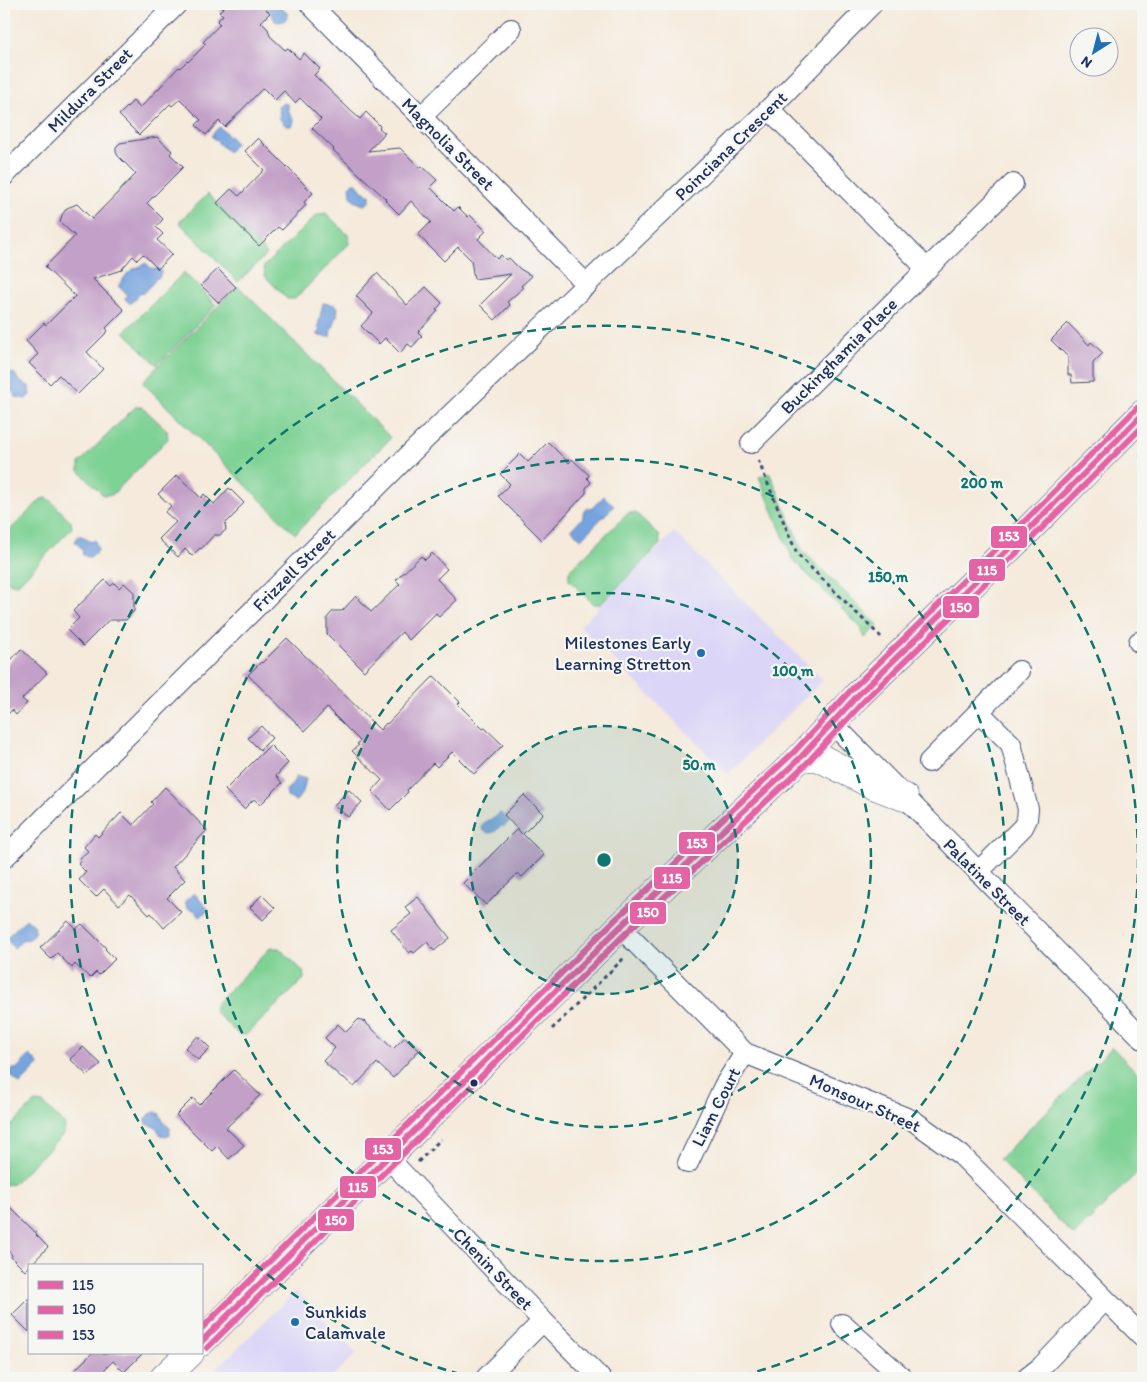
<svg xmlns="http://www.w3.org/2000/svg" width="1147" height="1382" font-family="Itim,sans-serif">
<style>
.built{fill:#dbd6f7}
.green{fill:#7ed294;stroke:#4c8079}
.water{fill:#75a3de;stroke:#48699e}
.building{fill:#c3a0c8}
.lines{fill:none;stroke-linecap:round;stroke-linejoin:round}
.minor-casing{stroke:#3c4b71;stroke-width:22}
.secondary-casing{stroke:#3c4b71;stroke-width:29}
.path{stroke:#3c4b71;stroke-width:3;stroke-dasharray:4 4;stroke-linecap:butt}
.minor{stroke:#fff;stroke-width:20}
.secondary{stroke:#fff;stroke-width:28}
.bus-1-casing{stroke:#f6f6f2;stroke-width:10}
.bus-2-casing{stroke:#f6f6f2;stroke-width:10}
.bus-3-casing{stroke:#f6f6f2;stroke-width:10}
.bus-1{stroke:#e463a4;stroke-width:6}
.bus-2{stroke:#e463a4;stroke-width:6}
.bus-3{stroke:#e463a4;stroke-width:6}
.ring{fill:none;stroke:#0f766e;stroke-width:2.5;stroke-dasharray:9 6}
.poi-dot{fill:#1f6fb2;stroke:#f6f6f2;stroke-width:2}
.bus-dot{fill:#1b2f5e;stroke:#f6f6f2;stroke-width:2}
.labels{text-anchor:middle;stroke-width:4.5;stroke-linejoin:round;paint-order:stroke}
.street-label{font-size:18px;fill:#1b2f5e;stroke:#f6f6f2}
.poi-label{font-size:18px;fill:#1b2f5e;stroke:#f6f6f2;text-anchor:end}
.centre{fill:#0f766e;stroke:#f6f6f2;stroke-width:2.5}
.ring-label{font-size:15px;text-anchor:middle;font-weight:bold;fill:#0f766e;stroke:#f6f6f2;stroke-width:4.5;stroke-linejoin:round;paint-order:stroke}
.line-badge{stroke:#f6f6f2;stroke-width:2}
.badge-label{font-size:14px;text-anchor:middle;font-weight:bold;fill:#fff}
</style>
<rect width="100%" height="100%" fill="#f6f6f2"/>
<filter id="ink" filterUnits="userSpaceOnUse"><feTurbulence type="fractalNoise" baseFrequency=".02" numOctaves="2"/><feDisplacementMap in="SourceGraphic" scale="10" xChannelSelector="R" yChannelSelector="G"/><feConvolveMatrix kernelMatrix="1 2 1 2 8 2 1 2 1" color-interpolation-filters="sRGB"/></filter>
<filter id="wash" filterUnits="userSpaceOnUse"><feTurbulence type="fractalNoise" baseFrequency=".0096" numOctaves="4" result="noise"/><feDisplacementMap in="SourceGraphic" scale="20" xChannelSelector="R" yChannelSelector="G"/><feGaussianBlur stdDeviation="1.12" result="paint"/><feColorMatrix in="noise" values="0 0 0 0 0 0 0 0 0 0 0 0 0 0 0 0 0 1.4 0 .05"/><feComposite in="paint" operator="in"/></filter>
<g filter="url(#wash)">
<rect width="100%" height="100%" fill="#f5eadb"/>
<g class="built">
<polygon points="674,532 823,680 728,774 580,626"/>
<polygon points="296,1291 357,1353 331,1378 207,1378"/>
</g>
<g class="green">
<polygon points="208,194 267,254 238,282 179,222"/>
<polygon points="326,213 349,236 349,244 295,299 287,299 265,276 264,266 318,214"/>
<polygon points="184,272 216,305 157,365 124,332"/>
<polygon points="238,286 391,438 295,534 142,382"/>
<polygon points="135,407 142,407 167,430 168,439 112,495 103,495 79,471 79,463"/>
<polygon points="770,473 802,550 878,625 865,638 861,628 793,560 759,477"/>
<polygon points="48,498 71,521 72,528 18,584 11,584 4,578 4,536 41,499"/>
<polygon points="628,513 636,513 659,535 660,544 601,604 593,604 569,580 569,571"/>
<polygon points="270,948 279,948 303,971 304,979 246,1035 238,1034 215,1012 215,1005"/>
<polygon points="1112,1047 1143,1079 1143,1167 1074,1236 999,1159"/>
<polygon points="35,1102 43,1103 65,1125 64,1134 13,1184 4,1185 4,1133"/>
</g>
<g class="water">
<polygon points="269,4 277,4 287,13 288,16 284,21 279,22 275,21 268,7"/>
<polygon points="285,103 288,105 288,110 294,121 293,124 291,126 286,126 278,117 280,116 278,106"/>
<polygon points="219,127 221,128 236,143 228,152 211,136"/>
<polygon points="354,183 357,183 362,191 370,195 370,201 367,204 363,205 355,201 350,195 351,194 350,186"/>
<path d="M146,263l6,6h7l3,3 -2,2 1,1 -4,4 -2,-1 -1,1 1,2 -13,13 -1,-1 -10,10h-2l-4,-4 2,-4 -9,-9c5,-5 7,-10 10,-13 5,-5 13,-6 18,-10z"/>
<polygon points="323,303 336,305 338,308 337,316 334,320 334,326 331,329 330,337 319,336 317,333 320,330 318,327"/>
<polygon points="11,373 15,374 19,381 29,386 30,395 26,399 16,397 11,389 4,384 4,376"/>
<polygon points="604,496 614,506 581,539 571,529 583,517 583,513 586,508 592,508"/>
<polygon points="78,536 82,536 91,542 95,540 98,551 92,557 88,557 83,555 82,549 75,542"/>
<polygon points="296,776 306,779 303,792 296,801 287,797 286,790 292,785"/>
<path d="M499,813l3,1 7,8 -6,5 -2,-2c-5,8 -12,11 -19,4 1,-9 5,-7 12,-11 2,-1 4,-3 5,-5z"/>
<polygon points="194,893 209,910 200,917 194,910 187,908 185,901"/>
<polygon points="26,919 27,919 35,926 34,930 36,931 28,940 24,939 14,948 6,938"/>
<polygon points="30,1055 39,1065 20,1084 8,1073 12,1069 16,1069"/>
<polygon points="155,1112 159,1113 164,1123 170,1128 170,1135 166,1137 161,1135 155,1127 147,1124 146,1119 150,1114"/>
</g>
<g id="blocks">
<g class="building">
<polygon points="227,4 260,4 270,13 261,22 268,29 270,36 285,50 288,48 299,59 304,53 320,69 314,75 351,111 360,119 366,112 380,126 379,128 385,133 368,151 400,148 420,168 422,166 437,180 430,187 454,211 458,207 468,217 470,215 486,231 478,239 497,259 501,255 506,260 509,258 520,269 532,276 521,286 523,288 507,302 510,305 495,320 480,305 511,274 474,279 471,260 458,247 444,261 418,235 431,222 411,201 399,214 385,200 386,199 333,150 334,149 312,128 321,119 300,98 295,103 284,91 275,100 263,88 225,127 219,121 206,135 196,125 201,120 180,99 172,106 170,104 139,135 119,115 133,101 140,108 179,67 180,68 187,61 188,62 206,44 203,42 220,24 217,21 223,15 219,12"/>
<polygon points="157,137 172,151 170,154 183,167 147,203 163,219 156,227 163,234 157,240 172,254 158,269 143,254 137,260 133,256 121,270 93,279 124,310 106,328 108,331 87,352 103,369 78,394 59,375 50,384 29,363 38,354 26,341 44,323 46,325 75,296 45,267 75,236 60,222 62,215 67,208 77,204 92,219 136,174 118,156 116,152 116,147 120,143"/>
<polygon points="258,138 313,193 304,202 306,205 282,230 278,227 259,246 217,203 231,189 239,196 264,170 245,151"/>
<polygon points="218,269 236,287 219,303 201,285"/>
<polygon points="377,273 407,305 426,287 442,303 436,310 438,311 418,332 422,336 412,347 408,344 400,353 385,338 379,344 361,326 373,313 356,296"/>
<polygon points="1068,323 1089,345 1091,342 1103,353 1093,363 1093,382 1072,383 1071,375 1068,375 1068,357 1051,340"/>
<polygon points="548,442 569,463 572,459 589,475 587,478 591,482 586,488 586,493 542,540 498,496 510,484 500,474 520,454 528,462"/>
<polygon points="177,475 201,498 204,494 214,504 229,488 244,503 237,510 238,511 225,524 226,530 220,535 214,535 201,549 200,548 192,556 185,549 178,557 159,539 176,522 165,512 171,506 158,494"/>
<polygon points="432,553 447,569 437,579 457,600 439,617 436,613 409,640 402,632 364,671 327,634 327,618 333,611 342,611 356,596 371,612 400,584 396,580 421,556 425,560"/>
<polygon points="105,580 111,586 114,583 119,588 124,583 134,592 134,611 126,620 109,620 83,646 67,630 79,618 73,611"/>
<polygon points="287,638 380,730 386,723 387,724 434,676 460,702 458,704 483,729 485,728 503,745 474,774 452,752 437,767 433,763 407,790 408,792 390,810 372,791 382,780 352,751 359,745 357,744 360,741 327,708 305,731 248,675 261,662 262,663"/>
<polygon points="21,649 47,673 22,699 27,703 16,715 12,710 4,718 4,668"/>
<polygon points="261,726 272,738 260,750 248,738"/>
<polygon points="270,745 288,763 276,776 282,783 260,805 254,799 244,809 225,790"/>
<polygon points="165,787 207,830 173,867 185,880 167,898 181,912 164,928 151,913 149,915 130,895 119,905 104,889 96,897 79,880 86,872 78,864 81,860 80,858 88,851 84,847 95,834 98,837 121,813 133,825 153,804 151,802"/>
<polygon points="349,790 362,802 348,817 334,805"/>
<polygon points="524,795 543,814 523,834 544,855 522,877 518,873 486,905 463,883 517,829 522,834 504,815"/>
<polygon points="262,895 275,908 263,920 250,907"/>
<polygon points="418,897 450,938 434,951 427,942 414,953 412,951 409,953 391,930 411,914 405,907"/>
<polygon points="68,921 76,929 82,924 106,948 105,949 115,959 99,975 96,972 90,978 75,964 72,968 57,953 51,959 40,948"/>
<polygon points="359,1019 363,1022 364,1021 393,1049 405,1037 419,1050 393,1078 377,1063 354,1087 343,1077 342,1078 323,1061 335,1048 325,1038 338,1024 346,1032"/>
<polygon points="198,1036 210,1048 198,1060 185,1048"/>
<polygon points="83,1047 101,1064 88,1076 70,1059"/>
<polygon points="234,1070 260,1095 226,1128 244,1145 229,1159 217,1146 212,1151 176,1115 193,1098 199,1105"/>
<polygon points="4,1201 37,1234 36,1235 48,1247 25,1271 11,1257 12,1255 4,1246"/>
<polygon points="29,1298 29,1332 12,1315"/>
<polygon points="92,1353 143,1353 124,1372 113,1361 96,1378 67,1378"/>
</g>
</g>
</g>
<g filter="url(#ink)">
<use href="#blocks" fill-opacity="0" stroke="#3c4b71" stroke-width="1"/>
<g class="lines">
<g class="minor-casing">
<g id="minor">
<polyline points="310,4 587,285"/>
<polyline points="769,109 927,269"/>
<polyline points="421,117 511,29"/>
<polyline points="4,176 177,4"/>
<polyline points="751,443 1013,184"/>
<polyline points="1139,642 1143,641"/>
<polyline points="832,723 1143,1039"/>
<polyline points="929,762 1019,671"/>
<polyline points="4,858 417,447 769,109 872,4"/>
<polyline points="978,872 1023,827 1027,819 1028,809 1011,744 979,712"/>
<polyline points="620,927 745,1053 914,1121 961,1155 1143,1337"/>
<polyline points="388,1158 543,1321 600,1378"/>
<polyline points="688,1163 724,1086 745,1053"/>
<polyline points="842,1324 903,1378"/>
<polyline points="486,1378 543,1321"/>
<polyline points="1027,1378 1041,1367 1105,1300"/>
</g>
</g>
<g class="secondary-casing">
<g id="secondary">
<polyline points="800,758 814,757 820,758 873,785 904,797"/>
<polyline points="201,1342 620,927 800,758 858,695 1029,529 1143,414"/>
<polyline points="164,1378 190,1353"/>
</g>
</g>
<g class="path">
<polyline points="1140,455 1143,457"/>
<polyline points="758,460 797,554 881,637"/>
<polyline points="552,1029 624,958"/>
<polyline points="418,1162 441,1139"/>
</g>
<use href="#minor" class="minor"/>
<use href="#secondary" class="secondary"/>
<g class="bus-1-casing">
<polyline id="bus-1" points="201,1342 620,927 800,758 858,695 1029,529 1143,414"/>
</g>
<g class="bus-2-casing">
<polyline id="bus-2" points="207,1348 626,933 806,764 864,701 1035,535 1143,426"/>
</g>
<g class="bus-3-casing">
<polyline id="bus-3" points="201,1329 614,921 794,752 852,689 1023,523 1137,408"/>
</g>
<use href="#bus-1" class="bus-1"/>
<use href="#bus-2" class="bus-2"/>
<use href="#bus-3" class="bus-3"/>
</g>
</g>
<circle cx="604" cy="860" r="134" fill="#0f766e" fill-opacity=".12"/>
<g class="ring">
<circle cx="604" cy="860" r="134"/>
<circle cx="604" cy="860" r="267"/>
<circle cx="604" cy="860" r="401"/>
<path d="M475 1378A534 534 0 1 1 733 1378"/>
</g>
<g class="poi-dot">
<circle cx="701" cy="653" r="5"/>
<circle cx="295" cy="1322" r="5"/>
</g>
<circle class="bus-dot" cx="474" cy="1083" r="4.5"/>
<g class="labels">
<g class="street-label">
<text transform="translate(90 90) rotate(-45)" y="6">Mildura Street</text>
<text transform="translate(448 144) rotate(45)" y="6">Magnolia Street</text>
<text transform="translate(731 146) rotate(-44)" y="6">Poinciana Crescent</text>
<text transform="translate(839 356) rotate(-45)" y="6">Buckinghamia Place</text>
<text transform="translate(294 570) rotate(-45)" y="6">Frizzell Street</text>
<text transform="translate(987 882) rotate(45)" y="6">Palatine Street</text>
<text transform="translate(865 1103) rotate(24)" y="6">Monsour Street</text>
<text transform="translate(716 1107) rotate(-63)" y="6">Liam Court</text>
<text transform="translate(493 1269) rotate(46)" y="6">Chenin Street</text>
</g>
<g class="poi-label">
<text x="691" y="649">Milestones Early<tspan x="691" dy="21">Learning Stretton</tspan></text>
<text x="305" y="1318" text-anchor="start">Sunkids<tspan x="305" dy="21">Calamvale</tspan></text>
</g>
</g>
<circle cx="604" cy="860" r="8" class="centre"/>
<g class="ring-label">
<text x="982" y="488">200 m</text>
<text x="888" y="582">150 m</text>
<text x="793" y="676">100 m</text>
<text x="699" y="770">50 m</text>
</g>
<g class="line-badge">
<rect x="990" y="525" width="38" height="24" rx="5" fill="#e463a4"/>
<rect x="968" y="558" width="38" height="24" rx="5" fill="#e463a4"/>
<rect x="942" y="595" width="38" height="24" rx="5" fill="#e463a4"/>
<rect x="678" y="831" width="38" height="24" rx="5" fill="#e463a4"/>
<rect x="653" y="866" width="38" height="24" rx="5" fill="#e463a4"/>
<rect x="629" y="901" width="38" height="24" rx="5" fill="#e463a4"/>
<rect x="364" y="1137" width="38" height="24" rx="5" fill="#e463a4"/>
<rect x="339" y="1175" width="38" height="24" rx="5" fill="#e463a4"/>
<rect x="317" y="1208" width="38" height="24" rx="5" fill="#e463a4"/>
</g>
<g class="badge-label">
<text x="1009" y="541">153</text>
<text x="987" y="575">115</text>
<text x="961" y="612">150</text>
<text x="697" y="848">153</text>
<text x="672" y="883">115</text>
<text x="648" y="917">150</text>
<text x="383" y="1154">153</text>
<text x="358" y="1192">115</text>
<text x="336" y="1225">150</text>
</g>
<rect width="1147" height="1382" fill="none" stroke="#f6f6f2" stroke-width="20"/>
<rect x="28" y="1264" width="175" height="90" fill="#f6f6f2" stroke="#9ea6b7"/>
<rect x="38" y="1281" width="25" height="8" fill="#e463a4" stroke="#9ea6b7"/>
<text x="72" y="1290" font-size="15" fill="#1b2f5e">115</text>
<rect x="38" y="1306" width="25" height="8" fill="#e463a4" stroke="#9ea6b7"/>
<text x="72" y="1314" font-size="15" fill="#1b2f5e">150</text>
<rect x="38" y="1331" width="25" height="8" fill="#e463a4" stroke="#9ea6b7"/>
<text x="72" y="1340" font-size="15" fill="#1b2f5e">153</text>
<g transform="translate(1094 52) rotate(216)"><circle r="24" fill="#f6f6f2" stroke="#9ea6b7"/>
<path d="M0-4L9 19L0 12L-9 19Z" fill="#1f6fb2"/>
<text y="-8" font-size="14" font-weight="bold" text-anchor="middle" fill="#1b2f5e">N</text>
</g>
</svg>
